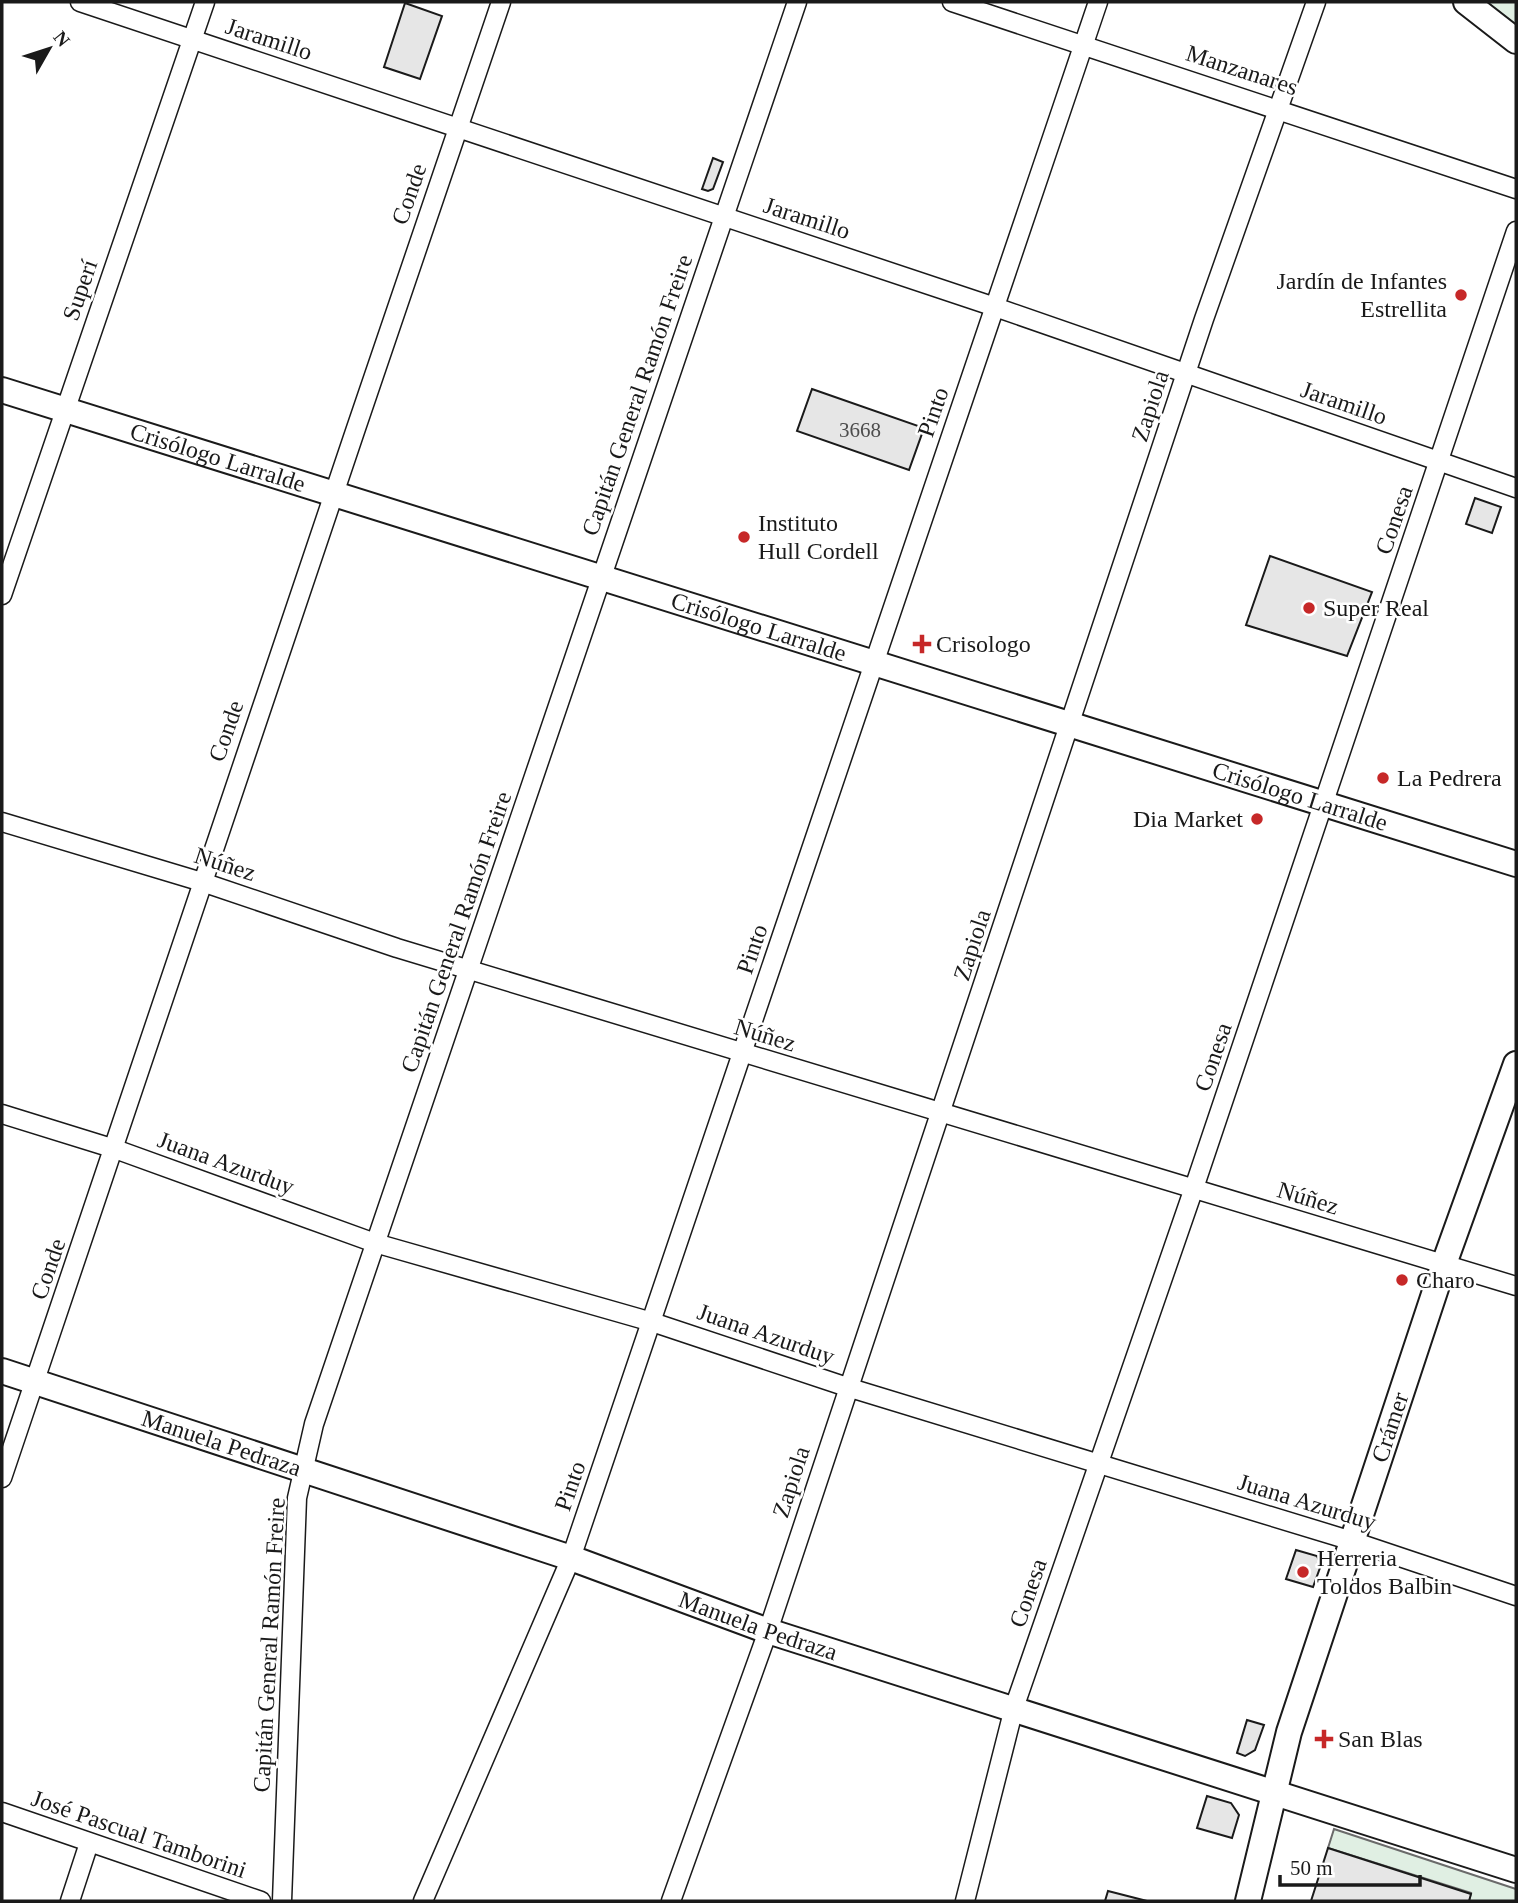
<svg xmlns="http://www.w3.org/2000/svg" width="1518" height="1903" font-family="Georgia,serif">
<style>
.green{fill:#e0efe3;stroke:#6a6a6a;stroke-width:2}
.building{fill:#e6e6e6;stroke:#1a1a1a;stroke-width:2}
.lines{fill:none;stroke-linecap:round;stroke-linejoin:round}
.street-casing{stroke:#1a1a1a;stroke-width:21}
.secondary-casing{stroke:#1a1a1a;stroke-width:28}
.street{stroke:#fff;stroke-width:18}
.secondary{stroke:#fff;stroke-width:24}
.poi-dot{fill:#c62828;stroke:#fff;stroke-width:2.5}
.labels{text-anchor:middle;stroke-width:5;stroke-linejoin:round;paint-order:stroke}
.number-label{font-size:21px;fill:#4d4d4d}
.street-label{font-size:24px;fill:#1a1a1a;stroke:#fff}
.poi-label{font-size:24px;fill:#1a1a1a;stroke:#fff;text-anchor:start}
</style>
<rect width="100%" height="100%" fill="#fff"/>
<g class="green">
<polygon points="1486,2 1516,2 1516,25"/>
<polygon points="1334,1829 1516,1889 1516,1901 1469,1901 1471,1893 1328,1848"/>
</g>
<g class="building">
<polygon points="405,3 442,16 420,79 384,67"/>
<polygon points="713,158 723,162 713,189 708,191 702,189"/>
<polygon points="812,389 924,428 909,470 797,431"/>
<polygon points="1475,498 1501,507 1492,533 1466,524"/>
<polygon points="1270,556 1372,592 1347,656 1246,625"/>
<polygon points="1296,1550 1317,1556 1321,1565 1313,1587 1286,1579"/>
<polygon points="1247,1720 1264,1725 1255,1750 1245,1756 1237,1753"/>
<polygon points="1207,1796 1231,1803 1239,1815 1232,1838 1197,1828"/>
<polygon points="1328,1848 1471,1894 1469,1901 1311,1901"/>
<polygon points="1108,1891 1147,1901 1105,1901"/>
</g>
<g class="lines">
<g class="street-casing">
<g id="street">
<polyline points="80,2 995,307 1516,488"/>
<polyline points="952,2 1516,189"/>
<polyline points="2,595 205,2"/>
<polyline points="2,822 202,882 397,948 1516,1286"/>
<polyline points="2,1114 115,1149 375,1243 652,1322 847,1387 1352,1541 1516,1596"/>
<path d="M2,1478c169,-492 330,-985 499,-1476"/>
<polyline points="2,1812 261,1901"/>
<polyline points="70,1901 89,1843"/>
<polyline points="282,1901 297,1498 314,1424 797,2"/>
<polyline points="423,1901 571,1558 1098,2"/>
<polyline points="671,1901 768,1631 1204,319 1316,2"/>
<polyline points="965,1901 1014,1708 1194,1188 1516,231"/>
</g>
</g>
<g class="secondary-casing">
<g id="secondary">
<polyline points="1466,2 1516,41"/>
<path id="s1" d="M2,390l1514,474"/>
<path id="s2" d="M2,1371l569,187 197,73 748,239"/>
<path id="s3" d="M1248,1901l41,-169 155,-468 72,-200"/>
</g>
</g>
<use href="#street" class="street"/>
<use href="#secondary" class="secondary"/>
</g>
<g class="poi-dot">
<circle cx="1461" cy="295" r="7"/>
<circle cx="744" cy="537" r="7"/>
<circle cx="1309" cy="608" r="7"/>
<path d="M918.5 633.5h7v7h7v7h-7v7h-7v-7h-7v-7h7z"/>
<circle cx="1383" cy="778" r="7"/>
<circle cx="1257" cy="819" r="7"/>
<circle cx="1402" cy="1280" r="7"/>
<circle cx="1303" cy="1572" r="7"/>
<path d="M1320.5 1728.5h7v7h7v7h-7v7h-7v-7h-7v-7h7z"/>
</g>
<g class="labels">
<g class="number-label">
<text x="860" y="437">3668</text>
</g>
<g class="street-label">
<text transform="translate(269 39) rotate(18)" y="8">Jaramillo</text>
<text transform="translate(1242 70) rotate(18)" y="8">Manzanares</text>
<text transform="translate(409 194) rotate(-71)" y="8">Conde</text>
<text transform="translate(807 218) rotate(18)" y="8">Jaramillo</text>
<text transform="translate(80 290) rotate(-71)" y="8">Superí</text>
<text transform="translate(637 395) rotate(-71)" y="8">Capitán General Ramón Freire</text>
<text transform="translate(1344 403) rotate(19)" y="8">Jaramillo</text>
<text transform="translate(1150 406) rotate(-72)" y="8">Zapiola</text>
<text transform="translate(933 412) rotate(-71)" y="8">Pinto</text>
<text dy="8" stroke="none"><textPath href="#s1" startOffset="226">Crisólogo Larralde</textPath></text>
<text transform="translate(1394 520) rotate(-71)" y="8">Conesa</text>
<text dy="8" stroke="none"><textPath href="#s1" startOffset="793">Crisólogo Larralde</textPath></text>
<text transform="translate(226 731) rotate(-71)" y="8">Conde</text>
<text dy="8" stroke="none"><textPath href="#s1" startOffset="1360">Crisólogo Larralde</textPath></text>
<text transform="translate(225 864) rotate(18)" y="8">Núñez</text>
<text transform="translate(456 932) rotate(-71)" y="8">Capitán General Ramón Freire</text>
<text transform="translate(972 945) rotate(-72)" y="8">Zapiola</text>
<text transform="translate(752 949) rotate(-71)" y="8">Pinto</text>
<text transform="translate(765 1035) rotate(17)" y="8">Núñez</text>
<text transform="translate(1213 1057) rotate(-71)" y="8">Conesa</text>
<text transform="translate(226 1163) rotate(20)" y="8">Juana Azurduy</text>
<text transform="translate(1308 1198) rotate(17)" y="8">Núñez</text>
<text transform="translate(48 1269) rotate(-71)" y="8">Conde</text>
<text transform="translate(766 1334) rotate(19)" y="8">Juana Azurduy</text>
<text dy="8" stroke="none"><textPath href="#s3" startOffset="495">Crámer</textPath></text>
<text dy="8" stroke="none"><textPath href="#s2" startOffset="231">Manuela Pedraza</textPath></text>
<text transform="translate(791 1482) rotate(-72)" y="8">Zapiola</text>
<text transform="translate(570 1486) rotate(-71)" y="8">Pinto</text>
<text transform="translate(1307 1502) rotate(17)" y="8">Juana Azurduy</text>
<text transform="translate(1028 1593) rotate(-71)" y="8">Conesa</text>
<text dy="8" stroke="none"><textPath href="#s2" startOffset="798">Manuela Pedraza</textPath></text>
<text transform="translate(269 1645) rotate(-87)" y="8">Capitán General Ramón Freire</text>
<text transform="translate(139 1834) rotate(19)" y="8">José Pascual Tamborini</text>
</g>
<g class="poi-label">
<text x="1447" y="289" text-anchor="end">Jardín de Infantes<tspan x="1447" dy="28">Estrellita</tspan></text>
<text x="758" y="531">Instituto<tspan x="758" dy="28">Hull Cordell</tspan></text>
<text x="1323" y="616">Super Real</text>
<text x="936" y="652">Crisologo</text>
<text x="1397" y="786">La Pedrera</text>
<text x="1243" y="827" text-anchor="end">Dia Market</text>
<text x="1416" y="1288">Charo</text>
<text x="1317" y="1566">Herreria<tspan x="1317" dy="28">Toldos Balbin</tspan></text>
<text x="1338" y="1747">San Blas</text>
</g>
</g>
<rect width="1518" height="1903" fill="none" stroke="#1a1a1a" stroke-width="7"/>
<g transform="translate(49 49) rotate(51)" stroke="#ffffff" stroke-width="5" paint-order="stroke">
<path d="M0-5L12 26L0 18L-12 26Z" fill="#1a1a1a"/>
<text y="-10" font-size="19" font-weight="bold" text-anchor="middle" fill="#1a1a1a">N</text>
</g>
<path d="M1280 1875v10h140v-10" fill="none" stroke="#1a1a1a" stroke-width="3.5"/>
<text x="1290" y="1875" font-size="21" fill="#1a1a1a" stroke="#ffffff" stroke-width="5" paint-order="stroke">50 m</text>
</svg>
